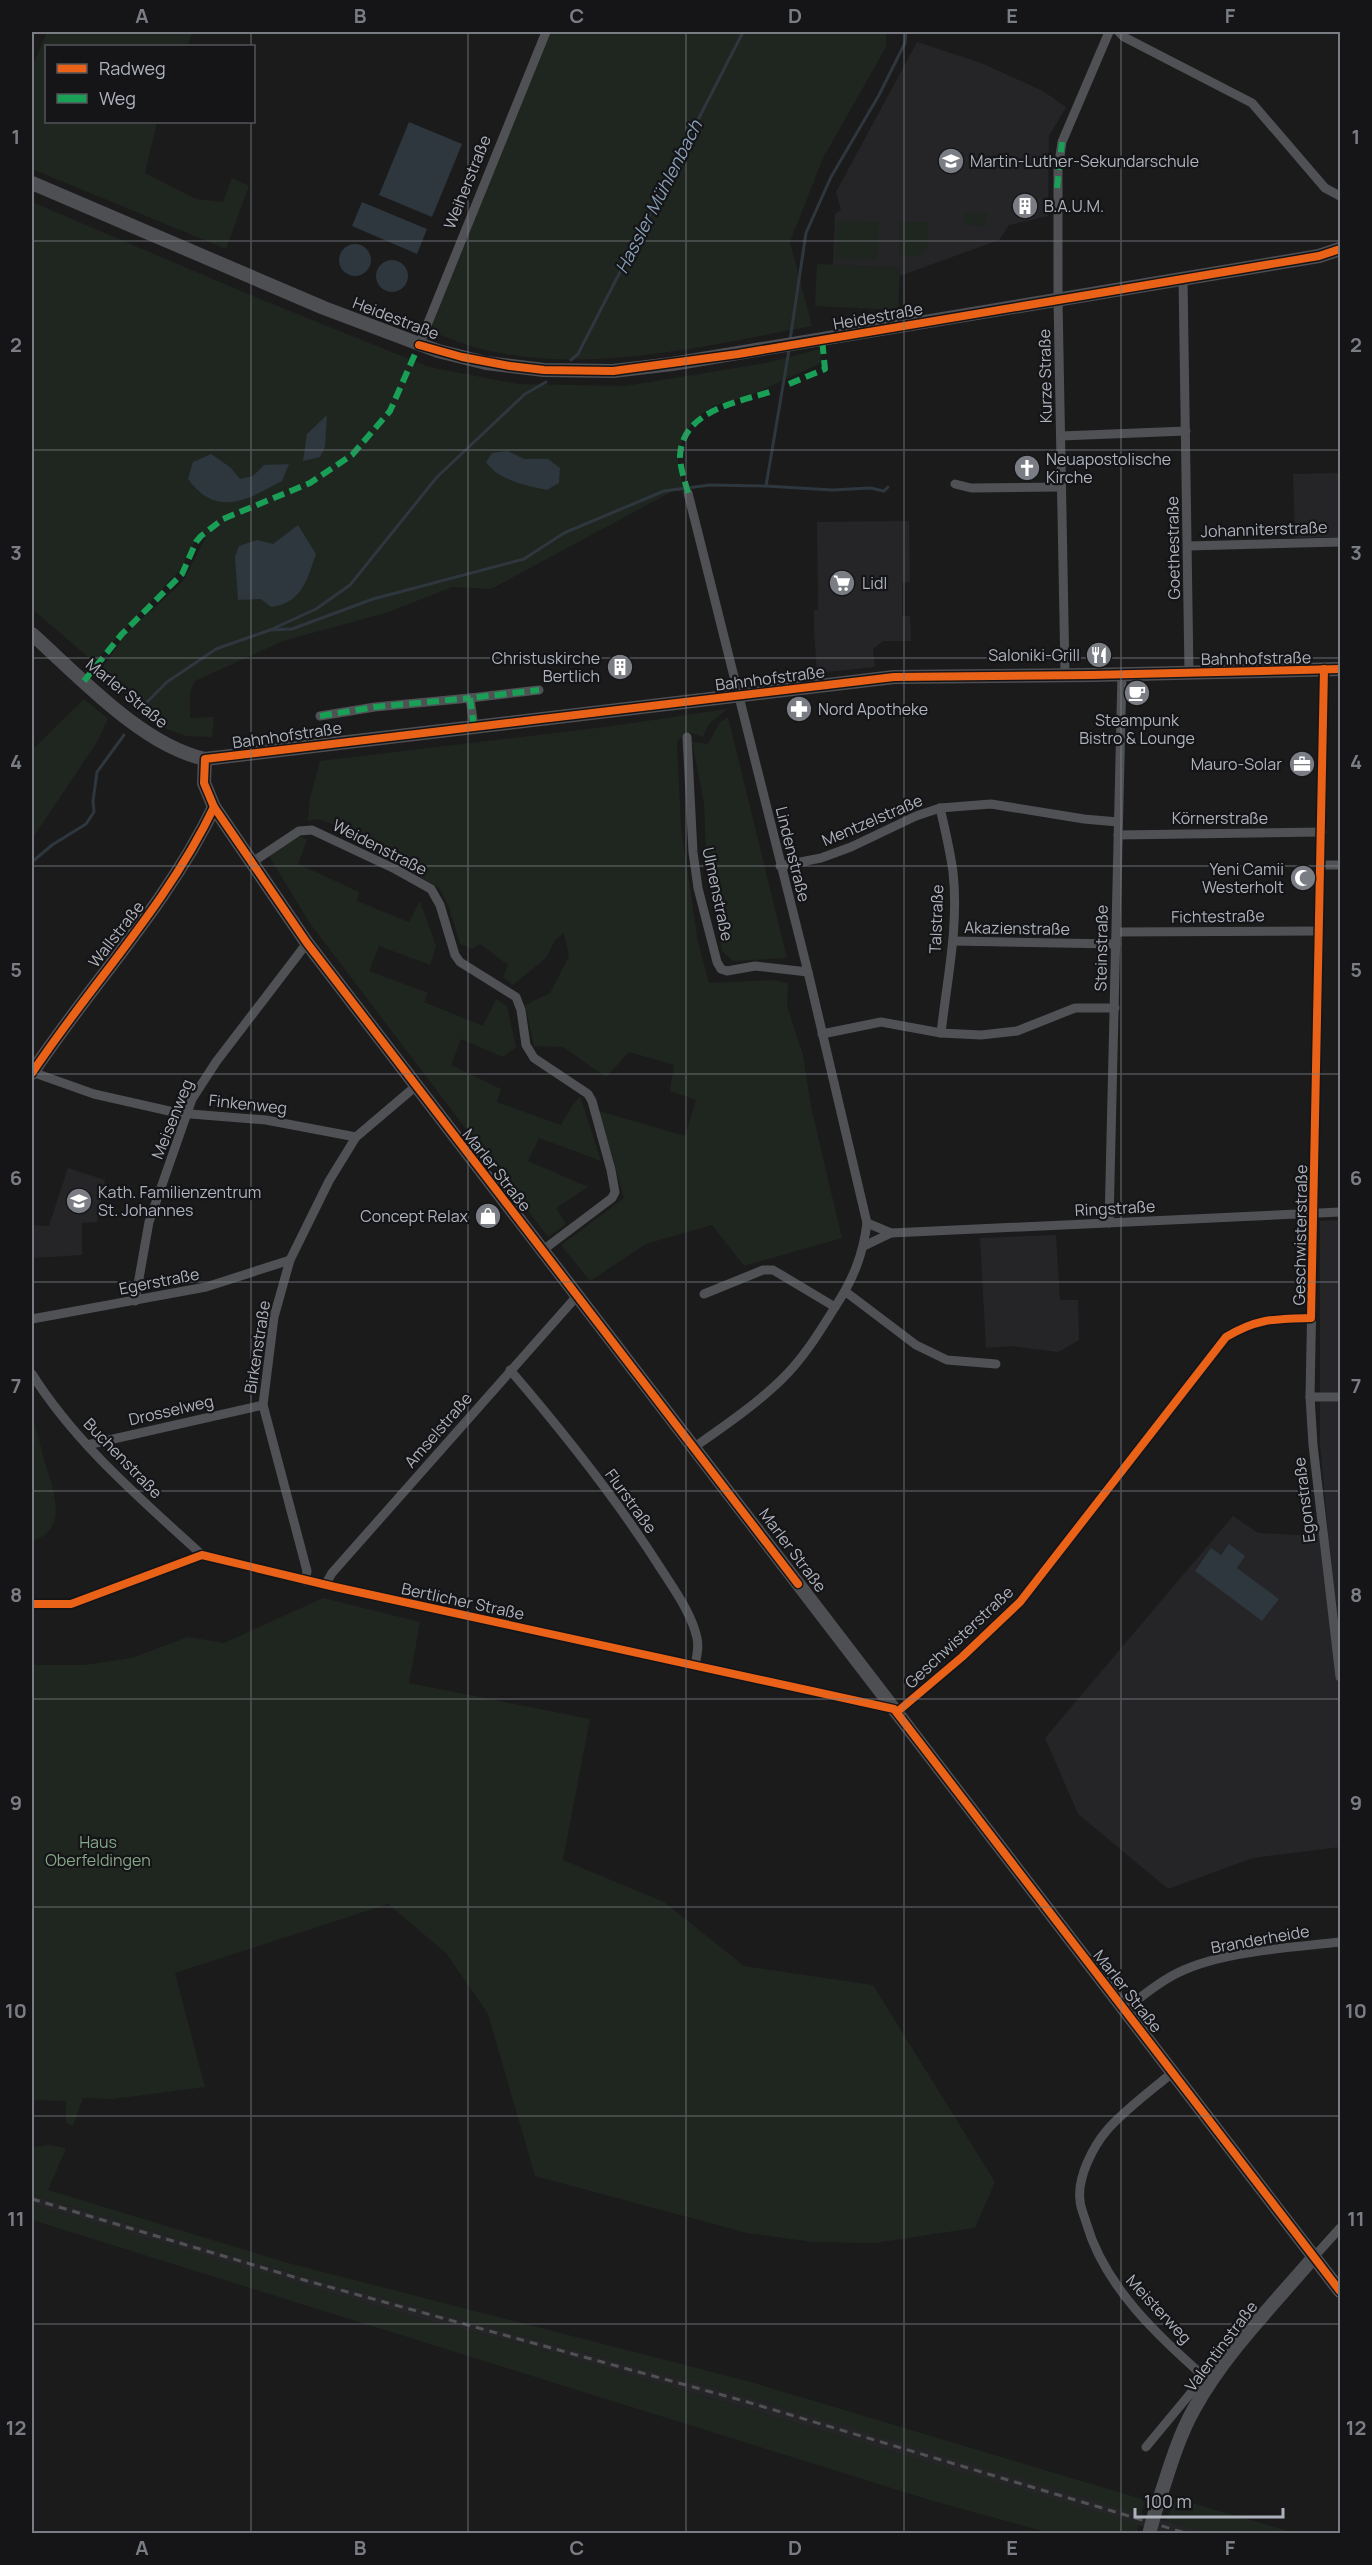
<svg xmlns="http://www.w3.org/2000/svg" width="1372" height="2565" font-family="Manrope,sans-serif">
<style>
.built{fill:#252528}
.green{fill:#1f2620}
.water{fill:#2e363e}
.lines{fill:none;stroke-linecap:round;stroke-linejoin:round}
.stream{stroke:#2e363e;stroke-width:3}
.street{stroke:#4f5155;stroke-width:9}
.secondary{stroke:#4e4f53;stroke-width:14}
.rail{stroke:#505153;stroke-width:3;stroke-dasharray:8 6;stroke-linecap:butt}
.secondary-bridge{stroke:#4e4f53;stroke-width:14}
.quiet{stroke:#1a9f57;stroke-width:6;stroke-dasharray:12 6;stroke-linecap:butt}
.cycleway-casing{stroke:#151518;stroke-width:11}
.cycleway{stroke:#ea6118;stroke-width:8}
.grid{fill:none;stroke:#7a7d84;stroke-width:1.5;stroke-opacity:0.55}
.labels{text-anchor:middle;stroke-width:4.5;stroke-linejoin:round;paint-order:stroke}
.poi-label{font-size:16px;fill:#adb2bc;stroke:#151518;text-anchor:start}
.street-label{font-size:16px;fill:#adb2bc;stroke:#151518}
.park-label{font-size:16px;fill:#85a688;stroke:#151518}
.water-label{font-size:18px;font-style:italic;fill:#869eb5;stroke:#151518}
.neatline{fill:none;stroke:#7a7d84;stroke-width:2}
.grid-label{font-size:20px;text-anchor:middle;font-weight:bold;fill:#7a7d84}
</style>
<rect width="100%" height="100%" fill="#1b1b1c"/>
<g class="built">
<polygon points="917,42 981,63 1043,91 1066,107 1049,136 1048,216 1009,225 999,240 900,276 900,268 833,265 835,214 841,210 836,192"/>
<polygon points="1340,473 1340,537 1295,538 1293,474"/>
<polygon points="909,521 910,582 902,583 902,616 910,616 911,641 883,641 873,649 875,667 817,673 814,631 814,610 818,610 817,522"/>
<polygon points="68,1168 105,1180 97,1222 82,1223 82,1255 34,1258 34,1268 32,1269 32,1225 49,1226"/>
<polygon points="1340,1220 1340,1847 1253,1858 1168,1889 1078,1814 1045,1738 1233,1516 1258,1533 1299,1535 1328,1533 1320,1444 1320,1221"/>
<polygon points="1056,1235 1060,1300 1078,1300 1079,1340 1058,1352 1011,1346 986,1348 980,1238"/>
<polygon points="32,2195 305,2277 747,2397 1207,2533 1165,2533 742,2407 522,2344 411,2316 194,2253 32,2204"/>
</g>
<g class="green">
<polygon points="47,32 193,32 187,46 46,46 46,122 157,122 145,173 196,199 223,202 232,178 249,186 226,249 32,169 32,67"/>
<path d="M549,32h337v15l-63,111 -33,84 22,84c-119,22 -262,59 -376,7l-5,-11z"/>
<polygon points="32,202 248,294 429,367 518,384 625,386 766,363 820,349 821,363 749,396 713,406 696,418 683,437 679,451 678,466 686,492 673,491 491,589 452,587 389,612 283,641 195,681 190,692 190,718 214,717 212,737 186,736 162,727 100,671 126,634 183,581 207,535 201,531 179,571 94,662 32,609"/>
<polygon points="964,213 987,213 987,226 964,225"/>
<polygon points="837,221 879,222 877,260 835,259"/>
<polygon points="899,222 928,222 928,248 918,257 898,256"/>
<polygon points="817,264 900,268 898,310 815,306"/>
<polygon points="84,699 108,719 97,742 32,839 32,750"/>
<polygon points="727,709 709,724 703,737 687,732 677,742 681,828 698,942 709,983 772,980 788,983 787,1006 803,1055 811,1107 842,1238 744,1266 712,1225 646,1244 590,1281 561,1245 624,1198 599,1111 685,1136 696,1100 670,1091 674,1065 629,1052 606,1077 563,1047 534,1046 525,1005 550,993 569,956 564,933 555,940 546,958 513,985 503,977 508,965 480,944 472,949 460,944 449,907 439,888 386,857 349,830 318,819 308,821 310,798 320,761 605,727"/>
<polygon points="728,717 787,958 733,961 722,951 706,857 704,803 692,742 708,744 720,722"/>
<polygon points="300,836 307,840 298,864 359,892 357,901 409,922 420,901 436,946 430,965 379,946 369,971 428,993 424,1002 483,1026 496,999 507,1006 516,1047 503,1057 461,1039 451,1065 501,1089 497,1102 561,1125 572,1106 580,1096 601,1161 539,1138 528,1161 588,1187 556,1208 566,1224 548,1237 309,922 269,856"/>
<path d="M32,1420c6,9 8,25 11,36 8,28 29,73 -11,85v56z"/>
<polygon points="323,1598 420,1622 409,1683 590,1719 563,1860 664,1902 744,1966 873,1985 995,2182 975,2228 874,2243 813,2242 747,2233 535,2176 488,2014 446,1953 388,1904 175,1973 205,2087 113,2099 83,2098 73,2126 66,2123 66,2101 32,2100 32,1665 84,1665 132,1658 188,1637 224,1643"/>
<polygon points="49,2145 66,2148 48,2190 288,2263 747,2381 1145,2500 1141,2515 747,2397 305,2277 32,2195 32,2147"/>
<polygon points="32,2204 411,2316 522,2344 742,2407 1139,2524 1136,2533 1050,2533 933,2501 32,2220"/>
<polygon points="1174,2498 1295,2533 1207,2533 1166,2521"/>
</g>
<g class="water">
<polygon points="409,122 462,144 432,217 379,195"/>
<polygon points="362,202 427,229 417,254 352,226"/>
<circle cx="355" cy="260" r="16"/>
<circle cx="392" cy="276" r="16"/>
<polygon points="327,415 325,447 320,457 303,461 307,434"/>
<path d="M508,451l16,8h24l12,9 -1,15 -12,7c-20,-4 -49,-10 -61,-28l6,-9z"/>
<path d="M211,454l19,13 10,12 13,-3 11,-11 25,-1 -7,17c-34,18 -65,38 -94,-2l5,-17z"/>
<path d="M298,525l18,29c-9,26 -14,49 -45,53l-10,-8 -23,1 -3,-43 4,-11 18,-6 16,4z"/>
<polygon points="1229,1544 1245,1556 1237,1568 1279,1599 1262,1621 1195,1571 1211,1548 1221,1555"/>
</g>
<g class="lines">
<g class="stream">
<polyline points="790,340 806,233 831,177 879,95 905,43 906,32"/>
<polyline points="571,360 578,354 743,32"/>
<polyline points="766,486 832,490 870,488 884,491 888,487"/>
<polyline points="270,630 292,629 373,599 524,559 564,533 664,491 710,485 766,486 789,350"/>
<polyline points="143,706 167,682 216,649 270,630 316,609 350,585 437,477 525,394 546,382"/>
<polyline points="32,862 52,845 86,824 94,812 93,801 97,772 124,735"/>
</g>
<g class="street">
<polyline points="1119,32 1124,37 1252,103 1325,188 1340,196"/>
<polyline points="1183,278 1189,673"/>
<polyline points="419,345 546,32"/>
<polyline points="1061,436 1186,431"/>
<polyline points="955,484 971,488 1061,487"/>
<path d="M688,493l120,479 59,251c-4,32 -14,57 -32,84 -16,26 -32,52 -55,74 -26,25 -57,46 -87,67"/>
<polyline points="1188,546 1340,542"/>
<polyline points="1324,669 1310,1397 1313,1445 1340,1677"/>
<polyline points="1065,674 1058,300 1058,170 1062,142 1109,32"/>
<polyline points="320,716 375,707 470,698"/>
<polyline points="474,727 470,698 539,690"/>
<polyline points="687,737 693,852 698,888 717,962 721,969 727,971 755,966 808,972"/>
<path d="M940,808c5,21 10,42 13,64 6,53 -6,108 -12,161"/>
<polyline points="1118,835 1322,832"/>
<polyline points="251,863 299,831 312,830 395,869 431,889 440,905 455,955 460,962 516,997 521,1010 526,1045 534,1058 588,1094 592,1101 611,1170 615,1192 612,1198 543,1250"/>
<polyline points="1321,865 1340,865"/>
<polyline points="780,866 821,858 851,847 916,816 940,808 991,804 1084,819 1118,822"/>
<polyline points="1117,932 1319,931"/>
<polyline points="953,941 1116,944"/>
<polyline points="822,1034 881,1022 941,1033 981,1035 1017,1031 1075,1008 1115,1008"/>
<polyline points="32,1072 94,1094 178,1113 266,1120 356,1137"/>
<polyline points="867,1223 891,1233 1340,1212"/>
<polyline points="1109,1223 1122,674"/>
<polyline points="864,1246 891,1233"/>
<polyline points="846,1292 916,1345 947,1360 996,1364"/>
<polyline points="704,1294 763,1270 773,1270 835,1307"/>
<polyline points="135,1301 149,1222 192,1099 216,1062 307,943"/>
<polyline points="32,1319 206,1287 290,1260"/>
<path d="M510,1370c55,64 108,131 153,202 13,20 29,43 34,66 2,9 0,17 -2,27"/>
<path d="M32,1374c44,70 109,125 170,181"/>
<polyline points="1310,1397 1340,1397"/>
<polyline points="87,1445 263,1405"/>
<polyline points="305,1581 307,1571 263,1405 274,1317 290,1260 329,1181 356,1137 416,1086"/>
<polyline points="325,1585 332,1573 577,1296"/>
<polyline points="32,1604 71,1604 202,1555 335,1587 894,1709"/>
<path d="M897,1712l65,-55 58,-55 206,-265c32,-19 49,-18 85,-19"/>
<path d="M1125,2009c15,-11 29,-23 45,-32 44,-26 120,-29 170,-35"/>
<path d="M1173,2072c-21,18 -46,36 -65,57 -15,17 -31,49 -28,71 0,7 4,15 6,22 19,67 74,115 124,160"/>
<polyline points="1313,2258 1340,2228"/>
<polyline points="1146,2447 1204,2377"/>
</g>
<g class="secondary">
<polyline points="32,183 324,308 438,351 486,363 544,370 613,371 672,364 1319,256 1340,249"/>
<path d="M32,634c48,43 110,111 173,125l689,-82 197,-2 249,-6"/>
<polyline points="205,759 204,783 214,807 307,943 1340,2291"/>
<path d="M32,1073c59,-89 135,-168 182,-266"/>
<path d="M1155,2512c12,-34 21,-71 39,-103 31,-56 78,-103 119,-151"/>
</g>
<polyline class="rail" points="32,2199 304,2280 744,2401 1189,2534"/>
<polyline class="secondary-bridge" points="1149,2534 1155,2512"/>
<g class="quiet">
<polyline points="1057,188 1062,142"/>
<polyline points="789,384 825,369 822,339"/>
<path d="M688,493c-3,-12 -8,-25 -8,-37 2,-46 59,-54 93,-65"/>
<polyline points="84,681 122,634 182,574 196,542 201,536 223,519 310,483 352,455 390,411 419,345"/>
<polyline points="320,716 375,707 470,698"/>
<polyline points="474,727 470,698 539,690"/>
</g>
<g class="cycleway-casing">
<g id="cycleway">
<polyline points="419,345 462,357 510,366 544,370 613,371 738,354 1319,256 1340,249"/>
<path d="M32,1073c59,-89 135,-168 182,-266"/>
<polyline points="798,1584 307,943 214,807 204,783 205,759 894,677 1091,675 1340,669"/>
<polyline points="32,1604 71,1604 202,1555 335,1587 894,1709 1340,2291"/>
<path d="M897,1712l65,-55 58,-55 206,-265c32,-19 49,-18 85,-19l13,-649"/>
</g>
</g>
<use href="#cycleway" class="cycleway"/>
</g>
<path class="grid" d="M251,32v14M468,32v2502M686,32v2502M904,32v2502M1121,32v2502M251,122v2412M32,241h1308M32,450h1308M32,658h1308M32,866h1308M32,1074h1308M32,1282h1308M32,1491h1308M32,1699h1308M32,1907h1308M32,2116h1308M32,2324h1308"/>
<defs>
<g id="school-disc" transform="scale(1.35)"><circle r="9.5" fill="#7a7d84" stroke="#151518"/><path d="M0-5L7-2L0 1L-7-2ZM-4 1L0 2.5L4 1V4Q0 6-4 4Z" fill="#fff"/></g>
<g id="building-disc" transform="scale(1.35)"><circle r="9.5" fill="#7a7d84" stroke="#151518"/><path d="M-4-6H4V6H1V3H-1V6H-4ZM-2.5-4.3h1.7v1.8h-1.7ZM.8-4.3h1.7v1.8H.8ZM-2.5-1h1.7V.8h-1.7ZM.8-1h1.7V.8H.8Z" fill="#fff"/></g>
<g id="church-disc" transform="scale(1.35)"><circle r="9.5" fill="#7a7d84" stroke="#151518"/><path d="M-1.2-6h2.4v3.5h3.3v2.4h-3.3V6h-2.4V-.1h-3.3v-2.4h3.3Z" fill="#fff"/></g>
<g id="supermarket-disc" transform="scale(1.35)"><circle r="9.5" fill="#7a7d84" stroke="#151518"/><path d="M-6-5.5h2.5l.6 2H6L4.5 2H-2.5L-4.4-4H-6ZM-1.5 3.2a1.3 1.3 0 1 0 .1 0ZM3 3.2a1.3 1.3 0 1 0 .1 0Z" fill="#fff"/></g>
<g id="restaurant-disc" transform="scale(1.35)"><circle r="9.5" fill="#7a7d84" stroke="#151518"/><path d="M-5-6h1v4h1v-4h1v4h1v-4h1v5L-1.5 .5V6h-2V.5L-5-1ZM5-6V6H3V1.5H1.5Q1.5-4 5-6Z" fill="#fff"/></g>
<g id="cafe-disc" transform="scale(1.35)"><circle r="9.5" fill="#7a7d84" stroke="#151518"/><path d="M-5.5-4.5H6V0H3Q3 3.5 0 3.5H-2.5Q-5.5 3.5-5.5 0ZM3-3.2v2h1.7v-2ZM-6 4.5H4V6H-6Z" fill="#fff"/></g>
<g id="pharmacy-disc" transform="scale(1.35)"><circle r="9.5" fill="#7a7d84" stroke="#151518"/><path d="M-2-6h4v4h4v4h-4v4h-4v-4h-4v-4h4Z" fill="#fff"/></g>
<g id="office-disc" transform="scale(1.35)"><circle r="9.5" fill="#7a7d84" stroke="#151518"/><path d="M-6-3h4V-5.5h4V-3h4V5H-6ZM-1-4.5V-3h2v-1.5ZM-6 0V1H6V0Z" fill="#fff"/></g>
<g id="mosque-disc" transform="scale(1.35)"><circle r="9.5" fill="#7a7d84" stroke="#151518"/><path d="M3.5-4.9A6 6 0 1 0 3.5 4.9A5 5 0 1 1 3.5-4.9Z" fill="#fff"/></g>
<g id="shop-disc" transform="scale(1.35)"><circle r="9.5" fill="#7a7d84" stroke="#151518"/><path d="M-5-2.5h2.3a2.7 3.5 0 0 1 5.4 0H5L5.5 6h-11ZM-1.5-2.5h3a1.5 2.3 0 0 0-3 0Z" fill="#fff"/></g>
</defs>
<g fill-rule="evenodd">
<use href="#school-disc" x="951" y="161"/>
<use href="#building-disc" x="1025" y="206"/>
<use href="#church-disc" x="1027" y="468"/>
<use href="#supermarket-disc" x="842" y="583"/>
<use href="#restaurant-disc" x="1099" y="655"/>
<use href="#building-disc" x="620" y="667"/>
<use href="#cafe-disc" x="1137" y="693"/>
<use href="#pharmacy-disc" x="799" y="709"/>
<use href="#office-disc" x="1302" y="764"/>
<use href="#mosque-disc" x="1303" y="878"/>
<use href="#school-disc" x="79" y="1201"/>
<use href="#shop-disc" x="488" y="1216"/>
</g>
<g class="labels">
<g class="poi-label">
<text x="970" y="167">Martin-Luther-Sekundarschule</text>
<text x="1044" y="212">B.A.U.M.</text>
<text x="1046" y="465">Neuapostolische<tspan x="1046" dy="18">Kirche</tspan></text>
<text x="862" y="589">Lidl</text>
<text x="1080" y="661" text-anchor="end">Saloniki-Grill</text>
<text x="600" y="664" text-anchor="end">Christuskirche<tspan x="600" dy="18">Bertlich</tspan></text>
<text x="818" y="715">Nord Apotheke</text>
<text x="1137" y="726" text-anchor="middle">Steampunk<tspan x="1137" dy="18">Bistro &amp; Lounge</tspan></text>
<text x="1282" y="770" text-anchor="end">Mauro-Solar</text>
<text x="1284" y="875" text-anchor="end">Yeni Camii<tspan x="1284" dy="18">Westerholt</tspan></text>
<text x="98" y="1198">Kath. Familienzentrum<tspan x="98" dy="18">St. Johannes</tspan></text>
<text x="468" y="1222" text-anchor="end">Concept Relax</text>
</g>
<g class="street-label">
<text transform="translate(467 182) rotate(-68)" y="6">Weiherstraße</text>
<text transform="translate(878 316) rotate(-10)" y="6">Heidestraße</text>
<text transform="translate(396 318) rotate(21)" y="6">Heidestraße</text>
<text transform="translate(1045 376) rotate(-91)" y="6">Kurze Straße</text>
<text transform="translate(1264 529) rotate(-2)" y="6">Johanniterstraße</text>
<text transform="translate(1173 548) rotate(-91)" y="6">Goethestraße</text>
<text transform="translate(1256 658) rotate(-1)" y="6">Bahnhofstraße</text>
<text transform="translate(770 678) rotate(-7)" y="6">Bahnhofstraße</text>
<text transform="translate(127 693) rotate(39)" y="6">Marler Straße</text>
<text transform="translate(287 735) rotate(-8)" y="6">Bahnhofstraße</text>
<text x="1220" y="824">Körnerstraße</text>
<text transform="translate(872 820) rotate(-23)" y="6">Mentzelstraße</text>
<text transform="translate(380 847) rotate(27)" y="6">Weidenstraße</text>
<text transform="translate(793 854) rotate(76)" y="6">Lindenstraße</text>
<text transform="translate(718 894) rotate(78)" y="6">Ulmenstraße</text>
<text transform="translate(1218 916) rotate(-1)" y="6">Fichtestraße</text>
<text transform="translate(936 919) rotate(-88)" y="6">Talstraße</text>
<text transform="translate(1017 928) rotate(1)" y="6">Akazienstraße</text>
<text transform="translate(116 934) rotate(-52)" y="6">Wallstraße</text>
<text transform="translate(1101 948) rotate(-89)" y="6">Steinstraße</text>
<text transform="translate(248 1104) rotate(6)" y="6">Finkenweg</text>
<text transform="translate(172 1119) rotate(-68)" y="6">Meisenweg</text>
<text transform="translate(497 1170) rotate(52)" y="6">Marler Straße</text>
<text transform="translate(1115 1208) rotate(-3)" y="6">Ringstraße</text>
<text transform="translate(1300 1235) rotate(-89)" y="6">Geschwisterstraße</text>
<text transform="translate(159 1281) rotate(-11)" y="6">Egerstraße</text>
<text transform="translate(257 1347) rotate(-81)" y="6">Birkenstraße</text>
<text transform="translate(171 1410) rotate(-13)" y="6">Drosselweg</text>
<text transform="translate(438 1430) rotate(-49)" y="6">Amselstraße</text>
<text transform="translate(123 1458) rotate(46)" y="6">Buchenstraße</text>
<text transform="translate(1304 1500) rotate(-97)" y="6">Egonstraße</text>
<text transform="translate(631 1501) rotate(54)" y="6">Flurstraße</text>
<text transform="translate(793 1550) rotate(53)" y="6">Marler Straße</text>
<text transform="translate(463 1601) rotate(12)" y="6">Bertlicher Straße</text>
<text transform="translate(959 1637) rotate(-43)" y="6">Geschwisterstraße</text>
<text transform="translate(1260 1939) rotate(-10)" y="6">Branderheide</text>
<text transform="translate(1128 1991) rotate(52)" y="6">Marler Straße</text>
<text transform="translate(1159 2309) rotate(47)" y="6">Meisterweg</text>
<text transform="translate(1221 2346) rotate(-53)" y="6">Valentinstraße</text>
</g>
<g class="park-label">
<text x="98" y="1848">Haus<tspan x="98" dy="18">Oberfeldingen</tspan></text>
</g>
<g class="water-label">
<text transform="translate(659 197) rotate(-63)" y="6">Hassler Mühlenbach</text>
</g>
</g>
<rect width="1372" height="2565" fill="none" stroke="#151518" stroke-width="66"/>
<rect x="45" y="45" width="210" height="78" fill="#151518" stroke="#52545a" stroke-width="1.5"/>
<rect x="57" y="64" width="30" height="9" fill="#ea6118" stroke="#52545a" stroke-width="1.5"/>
<text x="99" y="75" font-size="18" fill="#adb2bc">Radweg</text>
<rect x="57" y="94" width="30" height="9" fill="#1a9f57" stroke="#52545a" stroke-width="1.5"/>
<text x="99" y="105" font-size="18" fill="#adb2bc">Weg</text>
<path d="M1135 2508v9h148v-9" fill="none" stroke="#adb2bc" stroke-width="3"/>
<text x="1144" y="2508" font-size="18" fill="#adb2bc" stroke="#151518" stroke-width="4.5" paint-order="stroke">100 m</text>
<rect x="33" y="33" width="1306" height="2499" class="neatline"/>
<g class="grid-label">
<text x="142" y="23">A</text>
<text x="360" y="23">B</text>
<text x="577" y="23">C</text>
<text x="795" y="23">D</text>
<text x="1012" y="23">E</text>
<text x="1230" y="23">F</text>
<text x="16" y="144">1</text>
<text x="1356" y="144">1</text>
<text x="16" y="352">2</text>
<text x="1356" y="352">2</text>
<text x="16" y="560">3</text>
<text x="1356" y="560">3</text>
<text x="16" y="769">4</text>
<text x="1356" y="769">4</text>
<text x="16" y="977">5</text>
<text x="1356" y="977">5</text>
<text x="16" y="1185">6</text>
<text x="1356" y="1185">6</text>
<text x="16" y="1393">7</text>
<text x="1356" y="1393">7</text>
<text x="16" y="1602">8</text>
<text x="1356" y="1602">8</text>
<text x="16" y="1810">9</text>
<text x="1356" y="1810">9</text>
<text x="16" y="2018">10</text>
<text x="1356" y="2018">10</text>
<text x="16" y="2226">11</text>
<text x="1356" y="2226">11</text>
<text x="16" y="2435">12</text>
<text x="1356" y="2435">12</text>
<text x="142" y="2555">A</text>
<text x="360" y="2555">B</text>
<text x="577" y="2555">C</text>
<text x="795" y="2555">D</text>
<text x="1012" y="2555">E</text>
<text x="1230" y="2555">F</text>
</g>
</svg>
